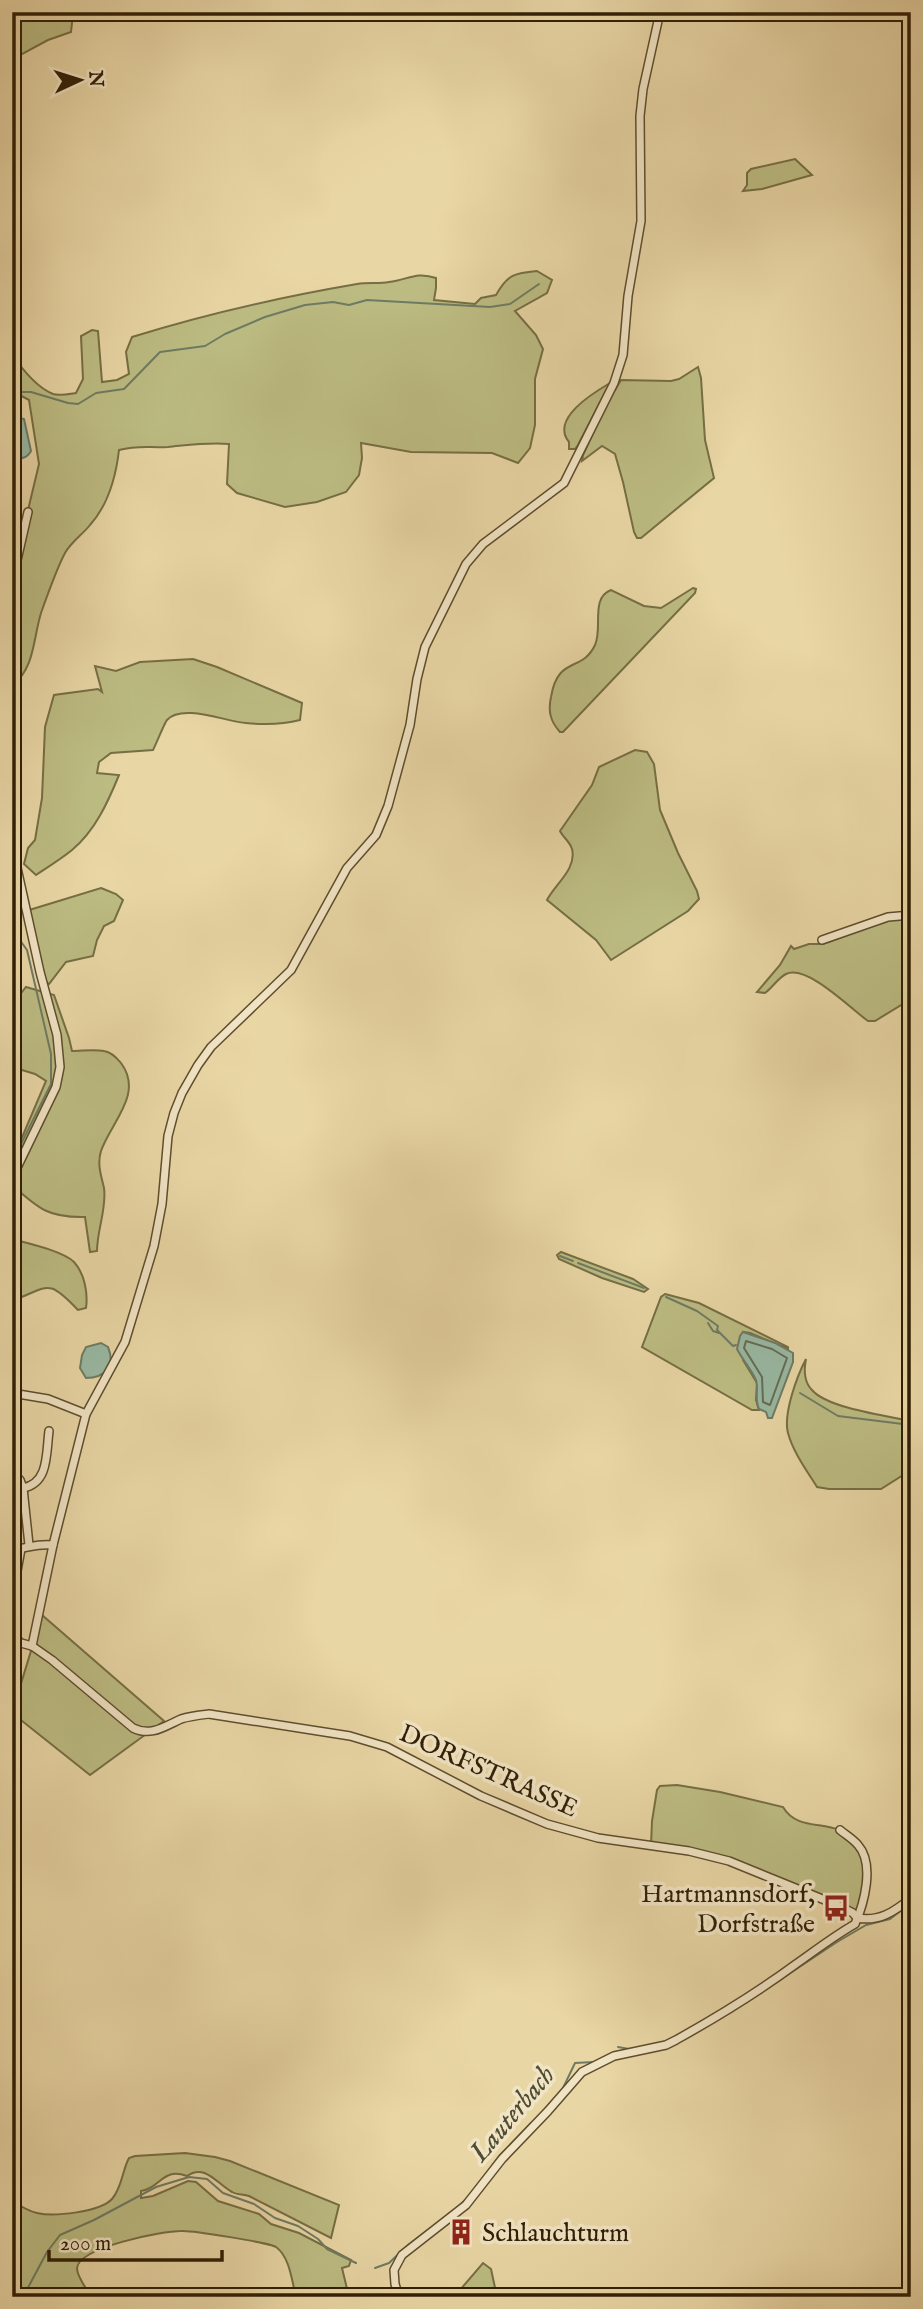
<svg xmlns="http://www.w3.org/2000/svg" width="923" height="2309" font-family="'IM FELL English',serif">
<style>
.green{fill:#bcbc82;stroke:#766e44;stroke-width:2}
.water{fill:#98b9a3;stroke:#6e7b64;stroke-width:2}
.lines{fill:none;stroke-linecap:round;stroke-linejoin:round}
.shore{stroke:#646c54;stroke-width:2}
.stream{stroke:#6e7b64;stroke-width:2}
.minor-casing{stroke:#5e4d2d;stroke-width:10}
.minor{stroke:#f1e4c4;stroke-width:7}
.labels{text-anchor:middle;stroke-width:7;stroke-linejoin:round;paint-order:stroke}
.street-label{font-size:26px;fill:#301f05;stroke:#f1e4c4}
.poi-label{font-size:26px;fill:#301f05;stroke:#f1e4c4;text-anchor:end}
.water-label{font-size:28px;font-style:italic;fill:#4f4d34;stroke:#f1e4c4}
</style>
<rect width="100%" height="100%" fill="#e9d6a5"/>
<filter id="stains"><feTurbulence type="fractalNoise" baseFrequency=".00286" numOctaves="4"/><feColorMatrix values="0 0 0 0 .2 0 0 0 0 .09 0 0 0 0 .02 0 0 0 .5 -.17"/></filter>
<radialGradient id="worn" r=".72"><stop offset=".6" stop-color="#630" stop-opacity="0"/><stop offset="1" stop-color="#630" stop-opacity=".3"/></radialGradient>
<g class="green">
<polygon points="12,12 77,12 73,14 71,32 48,40 20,55 19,75 12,114"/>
<polygon points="795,159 812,175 762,189 743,191 747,185 747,173 751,169"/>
<path d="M537,271l15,9 -5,13 -32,18 21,24 7,14 -8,30v46l-5,23 -12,15 -26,-10 -81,-1 -50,-9 1,15 -3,17 -13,17 -29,10 -32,5 -48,-14 -10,-9 2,-40c-20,-2 -40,1 -61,3 -19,1 -29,-2 -49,3 -3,26 -11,55 -29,75 -7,9 -19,17 -25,28 -8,15 -18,43 -24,60 -8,26 -6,55 -29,73v-109l27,-113 -10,-64 -17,-9v-37c10,15 24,33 41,40 6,2 16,0 23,-1l7,-14 -2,-43 11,-6 6,1 4,51 15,-2 12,-6 -3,-22 6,-15c74,-23 149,-40 225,-53 11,-2 22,0 32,-2 19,-2 27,-11 47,-4v10l-2,12 41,4 6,-6 15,-3c12,-21 19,-22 41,-24z"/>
<polygon points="698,367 701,378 705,440 714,478 641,538 637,538 634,532 623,482 615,454 602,446 582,461 583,455 606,405 621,380 671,381 679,379"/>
<path d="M610,383l-32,62 -3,4h-6v-7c-19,-23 24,-49 41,-59z"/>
<path d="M693,588l3,1 -1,4 -132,139h-3c-10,-11 -12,-21 -9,-35 7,-42 31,-24 44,-52 8,-17 -5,-47 16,-55l33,16 17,2z"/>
<path d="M193,659l24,8 85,36 -2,17c-19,5 -35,5 -54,3 -19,-1 -64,-20 -79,-3 -2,2 -11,24 -14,30l-42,3 -12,9 -2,11 22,2c-11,27 -24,56 -47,75 -11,9 -24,17 -36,25l-12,-11 4,-16 7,-8 7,-42 3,-71 9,-32 44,-6 4,3 -7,-26 21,5 24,-9z"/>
<path d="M635,750l12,2 7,12 6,46 18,43 19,38 2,8 -11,12 -77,49 -15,-20 -49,-40c8,-16 30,-31 25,-51 -2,-7 -9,-12 -12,-18l32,-46 7,-18z"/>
<polygon points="101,888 116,894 123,900 114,921 104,926 97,940 93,956 66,962 49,984 41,978 26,911"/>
<path d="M911,917v82l-36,22h-7c-17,-12 -61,-57 -82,-47 -8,4 -14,14 -21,19l-8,-1 23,-27 11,-19 3,3 15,-5h14l65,-24z"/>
<path d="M26,987l28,8 15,43 3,13c10,0 22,-2 32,0 7,1 13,7 17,12 23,31 -10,59 -20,88 -4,13 0,24 3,37 3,20 -7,42 -7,63l-7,1 -5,-35c-37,1 -47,-9 -73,-32v-24l34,-80 -11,-7 -23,-7v-45l7,-5 -1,-20z"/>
<path d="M12,1239c15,4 51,12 62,23 11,12 14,32 12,46l-8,2c-31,-33 -29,-23 -66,-9z"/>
<polygon points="561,1252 633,1279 648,1289 644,1292 602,1278 559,1259 557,1255"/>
<polygon points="665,1294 699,1303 788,1347 788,1349 750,1333 743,1332 743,1360 757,1383 756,1400 759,1410 752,1410 642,1347 661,1297"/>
<path d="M806,1359c-2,10 -2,23 6,31 15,18 75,26 99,31v49l-30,19h-52l-12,-2c-10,-16 -24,-35 -29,-54 -5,-19 9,-57 18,-74z"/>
<polygon points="42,1615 164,1721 90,1775 12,1713"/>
<path d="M677,1785l43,7 63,15c13,22 38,15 56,23 9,4 18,17 24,24v42l-7,17 -111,-47 -94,-21 1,-24 5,-31 3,-4z"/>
<path d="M185,2153l30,4 15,4 109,44 -8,33 -82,-42c-6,-2 -12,-1 -17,-4 -15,-8 -27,-29 -45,-16 -25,-9 -26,12 -46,15v7l12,-2 35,-15 8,1 22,19 41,13 12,10 28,9 52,27 -2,6 -7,2 7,29h-53c-4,-15 -6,-40 -20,-50 -6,-4 -85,-17 -95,-16 -18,0 -102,16 -104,37 0,9 10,22 15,29h-80v-96c8,5 16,10 25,12 17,4 63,-1 75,-14 10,-11 10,-28 17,-41l6,-2z"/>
<polygon points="483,2263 491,2269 497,2297 454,2297"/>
</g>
<g class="water">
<path d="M16,417l8,2 7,32c-4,7 -9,8 -17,7l-2,-39z"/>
<path d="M743,1332l32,11 18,10v9l-21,56h-4l-2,-6 -7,-3c-5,-11 0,-19 -3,-29 -5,-11 -14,-21 -19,-31l3,-13z"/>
<path d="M101,1343l7,4c8,19 -3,31 -22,31l-6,-10 2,-13 4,-8z"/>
</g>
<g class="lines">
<polygon class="shore" points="746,1341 772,1349 787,1358 770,1405 763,1402 762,1377 744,1348"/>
<g class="stream">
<polyline points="12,386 20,392 31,392 68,403 78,404 96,393 124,389 160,352 205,346 225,334 265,317 305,305 333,302 349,305 367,300 490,307 510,304 539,284"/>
<polyline points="12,929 27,950 51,1054 51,1084 12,1162"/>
<polyline points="560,1256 573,1261"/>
<polyline points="578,1263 644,1288"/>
<polyline points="666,1297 697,1311 718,1326 717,1330 733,1346 736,1345"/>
<polyline points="708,1323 713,1331 719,1333"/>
<polyline points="800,1393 838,1416 911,1425"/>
<polyline points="745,2003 837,1942 866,1925 890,1919 911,1903"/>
<polyline points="698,2023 724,2008"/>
<polyline points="618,2047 629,2049"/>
<polyline points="563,2088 575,2063 594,2062"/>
<polyline points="545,2109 560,2092"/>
<polyline points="480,2182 499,2156 531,2123"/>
<polyline points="375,2268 389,2263 408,2245 458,2207 470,2195"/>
<polyline points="23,2297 47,2252 60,2235 94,2220 156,2187 189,2177 207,2179 223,2193 254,2204 275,2218 298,2226 318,2239 327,2249 356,2263"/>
</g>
<g class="minor-casing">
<g id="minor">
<polyline points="12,654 16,622 13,578 28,512"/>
<polyline points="12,799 17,868 40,972 57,1035 60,1067 56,1087 12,1178"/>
<polyline points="822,940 888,917 911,915"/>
<polyline points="12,1393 48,1399 86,1414"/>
<polyline points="12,1453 14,1424"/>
<polyline points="12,1473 20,1480 23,1488 29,1545"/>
<path d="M23,1488c26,-5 23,-34 26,-57"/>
<path d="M12,1549c15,0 23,-6 41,-4"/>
<polyline points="14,1587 21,1549"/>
<path d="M12,1635l9,8 11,3 20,14 81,68c18,9 32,-2 48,-9 9,-3 19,-4 28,-5l141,22 37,11 94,49 66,28 51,14 91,13 40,10 108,44 16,8 4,5c22,4 37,-6 54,-20"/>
<polyline points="32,1646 53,1545 86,1414 125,1342 154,1246 162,1204 168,1136 174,1113 182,1093 198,1065 211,1047 291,970 347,868 376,835 388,806 410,725 417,679 425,647 466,564 483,544 564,483 614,383 623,355 628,296 641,221 640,116 643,89 660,12"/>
<path d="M399,2297l-4,-13 -1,-14 8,-15 64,-50 36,-46 46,-48 34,-39 32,-16 52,-11 10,-5c41,-23 82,-48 120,-76 20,-14 38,-28 59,-40 9,-20 20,-60 3,-79 -5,-6 -12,-10 -18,-15"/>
</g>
</g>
<use href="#minor" class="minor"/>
</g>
<defs>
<g id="bus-bare" transform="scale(2.1)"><path d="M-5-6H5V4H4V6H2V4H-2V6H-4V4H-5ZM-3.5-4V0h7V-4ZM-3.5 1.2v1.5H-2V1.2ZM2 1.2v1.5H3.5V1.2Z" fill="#8f2418" stroke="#f1e4c4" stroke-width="2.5" paint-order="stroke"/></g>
<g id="building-bare" transform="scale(2.1)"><path d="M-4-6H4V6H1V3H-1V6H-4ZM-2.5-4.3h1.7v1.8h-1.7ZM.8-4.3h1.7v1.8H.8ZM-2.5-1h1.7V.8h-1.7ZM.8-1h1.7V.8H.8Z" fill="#8f2418" stroke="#f1e4c4" stroke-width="2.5" paint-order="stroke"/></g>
</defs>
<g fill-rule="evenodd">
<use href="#bus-bare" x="836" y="1908"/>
<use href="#building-bare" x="461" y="2232"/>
</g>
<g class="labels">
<g class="street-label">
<text transform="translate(489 1770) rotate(24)" y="9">DORFSTRASSE</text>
</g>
<g class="poi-label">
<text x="815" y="1902">Hartmannsdorf,<tspan x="815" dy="30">Dorfstraße</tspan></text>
<text x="482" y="2241" text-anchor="start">Schlauchturm</text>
</g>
<g class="water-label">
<text transform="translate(511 2113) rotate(-50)" y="10">Lauterbach</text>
</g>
</g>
<rect width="923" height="2309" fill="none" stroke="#e9d6a5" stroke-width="42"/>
<rect x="14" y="14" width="895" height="2281" fill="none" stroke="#301f05" stroke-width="3.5"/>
<rect x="21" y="21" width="881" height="2267" fill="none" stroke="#301f05" stroke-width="2"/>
<g transform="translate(80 80) rotate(86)" stroke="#f1e4c4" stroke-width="5" paint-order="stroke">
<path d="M0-5L12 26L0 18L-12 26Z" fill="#301f05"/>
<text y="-10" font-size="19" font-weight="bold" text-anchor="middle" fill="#301f05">N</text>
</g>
<path d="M49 2250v10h173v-10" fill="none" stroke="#301f05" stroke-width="3.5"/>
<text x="60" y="2250" font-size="21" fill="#301f05" stroke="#f1e4c4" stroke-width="5" paint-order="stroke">200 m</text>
<rect width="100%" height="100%" filter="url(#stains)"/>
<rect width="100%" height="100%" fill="url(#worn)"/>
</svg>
